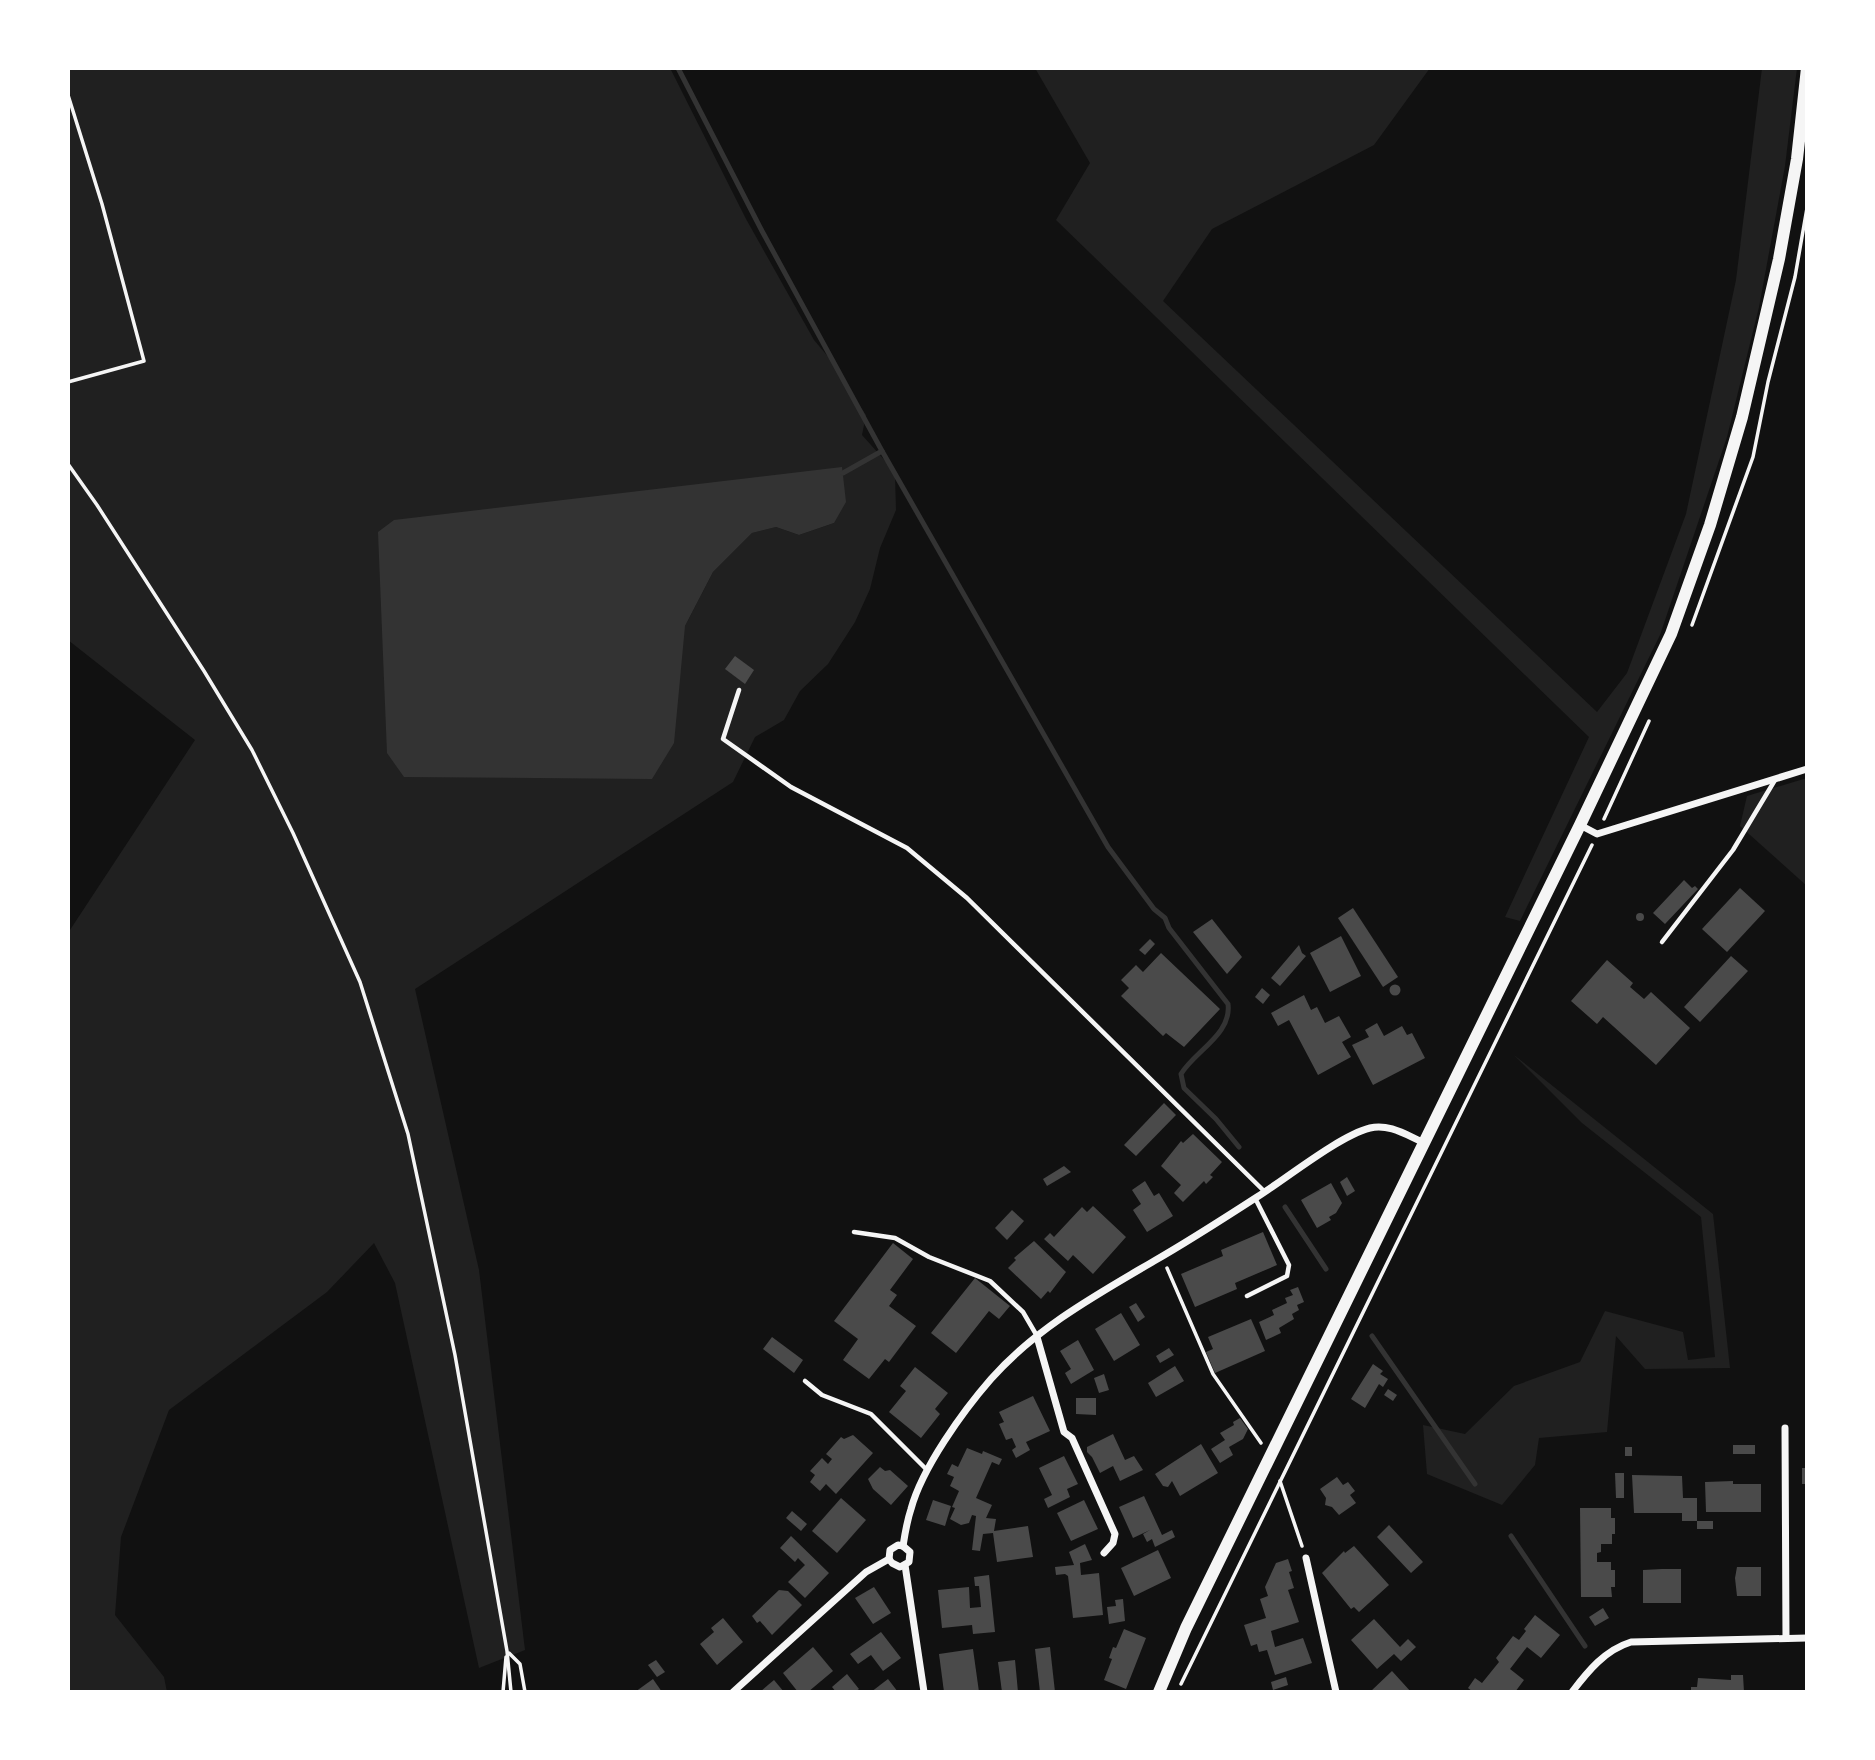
<svg xmlns="http://www.w3.org/2000/svg" width="1875" height="1760" font-family="Overpass,sans-serif">
<style>
.green{fill:#202020;fill-rule:evenodd}
.water{fill:#333}
.lines{fill:none;stroke-linecap:round;stroke-linejoin:round}
.stream{stroke:#333;stroke-width:5}
.building{fill:#4a4a4a}
.path{stroke:#f5f5f5;stroke-width:3.5}
.service{stroke:#f5f5f5;stroke-width:4.5}
.minor{stroke:#f5f5f5;stroke-width:7}
.secondary{stroke:#f5f5f5;stroke-width:12}
</style>
<rect width="100%" height="100%" fill="#111"/>
<g class="green">
<path d="M68,68h602l76,151 68,121 27,32 5,14 20,29 -4,20 26,29 7,12 1,34 -16,38 -10,41 -15,33 -27,42 -28,27 -16,29 -29,17 -22,45 -318,207 64,281 46,380 -46,18 -84,-385 -21,-40 -47,49 -158,118 -48,127 -6,78 49,62 3,15h-99v-759l127,-193 -127,-100zM394,520l440,3 -35,12 -23,-8 -24,6 -39,39 -28,54z"/>
<polygon points="1035,68 1430,68 1374,145 1212,229 1163,301 1597,712 1627,673 1686,514 1736,280 1762,68 1797,68 1785,166 1759,307 1727,437 1660,635 1520,921 1505,917 1589,737 1056,220 1090,163"/>
<polygon points="1807,778 1807,886 1740,826 1747,796"/>
<polygon points="1514,1055 1713,1214 1730,1368 1645,1369 1616,1336 1607,1432 1539,1438 1535,1465 1502,1505 1427,1474 1423,1425 1465,1434 1514,1386 1580,1362 1605,1311 1683,1332 1688,1360 1715,1357 1701,1217 1582,1123"/>
</g>
<polygon class="water" points="842,467 846,502 834,523 799,535 776,527 752,533 713,572 685,626 674,743 652,779 404,777 387,753 378,532 394,520"/>
<g class="lines">
<g class="stream">
<path d="M678,68l84,163 120,220 226,396 46,62 11,9 4,10 59,76c4,30 -33,47 -47,70l3,14 32,31 23,28"/>
<polyline points="843,473 882,451"/>
<polyline points="1285,1207 1326,1269"/>
<polyline points="1372,1336 1475,1484"/>
<polyline points="1511,1536 1585,1646"/>
</g>
</g>
<g class="building">
<polygon points="735,656 754,670 745,684 725,669"/>
<polygon points="1684,880 1692,888 1695,886 1698,889 1665,924 1653,913"/>
<polygon points="1740,888 1765,911 1727,952 1702,929"/>
<polygon points="1353,908 1398,977 1383,987 1338,918"/>
<circle cx="1640" cy="917" r="4"/>
<polygon points="1212,919 1242,957 1227,974 1193,932"/>
<polygon points="1341,936 1361,976 1330,992 1310,953"/>
<polygon points="1150,939 1155,944 1145,955 1139,950"/>
<polygon points="1299,945 1302,953 1306,956 1280,986 1271,978"/>
<polygon points="1161,953 1220,1009 1184,1047 1166,1033 1163,1036 1121,996 1129,988 1121,980 1136,965 1143,972"/>
<polygon points="1731,956 1748,971 1700,1022 1684,1007"/>
<polygon points="1607,960 1633,983 1630,987 1644,999 1651,992 1690,1028 1656,1065 1603,1017 1597,1024 1571,1001"/>
<circle cx="1395" cy="990" r="5.5"/>
<polygon points="1262,988 1270,995 1263,1004 1255,997"/>
<polygon points="1304,995 1311,1010 1317,1007 1325,1023 1339,1016 1351,1037 1342,1042 1351,1057 1318,1075 1289,1020 1278,1026 1271,1013"/>
<polygon points="1377,1023 1384,1036 1402,1026 1407,1035 1412,1033 1425,1058 1373,1085 1352,1045 1369,1037 1365,1030"/>
<polygon points="1164,1103 1176,1115 1136,1156 1124,1145"/>
<polygon points="1193,1134 1222,1162 1210,1175 1213,1177 1206,1184 1204,1181 1183,1202 1174,1193 1181,1185 1161,1166 1181,1141 1183,1143"/>
<polygon points="1064,1166 1071,1172 1047,1186 1043,1179"/>
<polygon points="1347,1177 1355,1191 1347,1196 1340,1182"/>
<polygon points="1145,1181 1154,1196 1159,1193 1173,1216 1147,1232 1133,1210 1141,1204 1132,1190"/>
<polygon points="1331,1183 1342,1203 1336,1213 1329,1217 1331,1220 1317,1228 1301,1200"/>
<polygon points="1093,1206 1126,1237 1093,1274 1073,1255 1068,1261 1044,1239 1050,1233 1054,1237 1082,1207 1087,1212"/>
<polygon points="1012,1210 1024,1221 1007,1240 995,1228"/>
<polygon points="1263,1232 1277,1265 1235,1283 1237,1289 1195,1307 1181,1274 1223,1256 1221,1250"/>
<polygon points="1034,1241 1066,1272 1050,1293 1048,1291 1041,1299 1008,1268 1016,1260 1014,1258"/>
<polygon points="893,1243 913,1259 890,1290 897,1295 889,1306 916,1326 889,1362 885,1359 869,1379 843,1360 858,1339 834,1321"/>
<polygon points="975,1278 1010,1306 999,1319 989,1311 956,1353 931,1333"/>
<polygon points="1298,1287 1304,1302 1297,1305 1299,1310 1292,1314 1294,1319 1279,1328 1281,1333 1266,1340 1259,1322 1274,1315 1272,1310 1287,1303 1285,1298 1293,1295 1290,1290"/>
<polygon points="1136,1303 1145,1317 1138,1322 1129,1307"/>
<polygon points="1121,1313 1140,1345 1114,1361 1095,1329"/>
<polygon points="1251,1319 1265,1351 1215,1373 1206,1352 1213,1349 1208,1337"/>
<polygon points="772,1337 803,1360 794,1373 763,1349"/>
<polygon points="1078,1340 1094,1370 1071,1384 1065,1373 1071,1369 1060,1351"/>
<polygon points="1169,1348 1174,1355 1160,1363 1156,1356"/>
<polygon points="1373,1364 1383,1371 1380,1374 1388,1379 1383,1387 1379,1384 1365,1408 1351,1399"/>
<polygon points="1175,1366 1184,1381 1156,1397 1148,1383"/>
<polygon points="915,1367 948,1393 935,1409 940,1414 921,1438 889,1412 906,1391 900,1386"/>
<polygon points="1104,1374 1109,1390 1099,1393 1094,1378"/>
<polygon points="1388,1389 1397,1395 1393,1401 1384,1395"/>
<polygon points="1033,1396 1050,1431 1026,1442 1030,1450 1016,1458 1012,1450 1016,1447 1012,1438 1006,1440 999,1424 1004,1422 999,1412"/>
<polygon points="1076,1398 1096,1398 1096,1415 1076,1414"/>
<polygon points="1240,1418 1248,1429 1243,1439 1229,1447 1233,1455 1220,1463 1211,1449 1225,1440 1220,1433 1234,1425 1233,1422"/>
<polygon points="1113,1434 1125,1460 1134,1456 1143,1470 1120,1481 1113,1466 1100,1473 1092,1457 1087,1452 1087,1447"/>
<polygon points="853,1435 873,1453 836,1494 826,1484 820,1491 810,1482 815,1475 810,1471 822,1458 828,1464 832,1459 826,1454 841,1437 844,1439"/>
<polygon points="1201,1444 1218,1473 1180,1496 1172,1481 1168,1487 1163,1486 1155,1474"/>
<rect x="1733" y="1445" width="22" height="9"/>
<rect x="1625" y="1447" width="7" height="9"/>
<polygon points="967,1448 982,1454 983,1451 1002,1459 999,1465 992,1462 976,1498 992,1505 986,1518 996,1519 994,1531 1028,1526 1033,1557 997,1562 993,1533 983,1534 980,1551 972,1550 976,1516 972,1515 969,1523 961,1525 950,1519 955,1508 952,1507 959,1491 950,1486 954,1477 947,1474 952,1464 958,1467"/>
<polygon points="1064,1456 1078,1484 1067,1489 1070,1497 1048,1508 1044,1499 1052,1495 1039,1468"/>
<polygon points="880,1467 885,1471 890,1470 908,1486 891,1505 873,1489 868,1479"/>
<rect x="1802" y="1468" width="5" height="16"/>
<polygon points="1615,1473 1624,1473 1624,1498 1616,1498"/>
<polygon points="1632,1475 1682,1476 1683,1498 1697,1498 1697,1521 1713,1521 1713,1529 1697,1529 1697,1521 1682,1521 1682,1513 1634,1513"/>
<polygon points="1337,1477 1343,1485 1348,1482 1355,1491 1350,1495 1356,1503 1339,1515 1332,1507 1325,1505 1326,1498 1320,1489"/>
<polygon points="1733,1481 1733,1484 1761,1484 1761,1512 1706,1512 1705,1482"/>
<polygon points="1144,1496 1162,1535 1172,1530 1175,1537 1155,1547 1152,1539 1147,1542 1143,1534 1150,1530 1133,1538 1119,1507"/>
<polygon points="841,1498 866,1520 837,1553 812,1531"/>
<polygon points="933,1500 951,1506 945,1526 926,1520"/>
<polygon points="1084,1500 1098,1529 1071,1541 1057,1513"/>
<polygon points="1580,1508 1611,1508 1611,1518 1615,1518 1615,1534 1612,1534 1612,1544 1601,1544 1601,1552 1597,1553 1597,1562 1611,1562 1611,1570 1615,1570 1615,1587 1611,1587 1612,1597 1581,1597"/>
<polygon points="792,1511 807,1524 801,1531 786,1518"/>
<polygon points="1389,1525 1423,1562 1411,1573 1377,1537"/>
<polygon points="791,1536 829,1573 805,1598 788,1582 805,1565 798,1558 795,1562 780,1548"/>
<polygon points="1085,1544 1092,1560 1080,1563 1081,1575 1099,1573 1103,1615 1073,1618 1068,1576 1065,1574 1056,1575 1055,1567 1074,1565 1069,1552"/>
<polygon points="1354,1546 1389,1585 1359,1612 1354,1607 1351,1609 1322,1573 1344,1551 1345,1553"/>
<polygon points="1158,1550 1171,1578 1134,1596 1121,1568"/>
<polygon points="1288,1559 1292,1571 1289,1572 1294,1588 1288,1590 1299,1622 1271,1631 1275,1647 1303,1638 1312,1663 1275,1675 1267,1650 1259,1652 1257,1644 1251,1646 1244,1625 1266,1618 1260,1599 1268,1596 1265,1587 1276,1563"/>
<polygon points="1737,1567 1761,1567 1761,1596 1737,1596 1735,1578"/>
<polygon points="1662,1569 1681,1569 1681,1603 1643,1603 1643,1570"/>
<polygon points="989,1575 995,1632 973,1634 972,1625 942,1628 938,1590 969,1587 970,1608 981,1607 979,1586 975,1586 974,1577"/>
<polygon points="874,1587 891,1613 873,1624 855,1598"/>
<polygon points="779,1590 788,1591 802,1605 772,1635 760,1621 757,1623 752,1616"/>
<polygon points="1123,1599 1125,1621 1109,1624 1107,1607 1116,1606 1115,1600"/>
<polygon points="1603,1608 1609,1618 1595,1626 1589,1617"/>
<polygon points="1535,1615 1560,1635 1541,1658 1527,1647 1510,1669 1524,1680 1515,1692 1473,1692 1468,1688 1475,1678 1482,1683 1499,1662 1496,1658 1513,1636 1519,1640 1526,1631 1524,1629"/>
<polygon points="723,1618 743,1642 717,1665 700,1644 714,1632 711,1628"/>
<polygon points="1374,1619 1400,1647 1408,1639 1416,1647 1401,1661 1394,1654 1377,1669 1351,1640"/>
<polygon points="1124,1629 1146,1638 1126,1689 1104,1680 1112,1659 1109,1658 1113,1647 1116,1648"/>
<polygon points="881,1632 901,1658 883,1671 871,1655 858,1664 850,1654"/>
<polygon points="813,1647 833,1671 808,1692 798,1692 783,1673"/>
<polygon points="1050,1647 1055,1692 1040,1692 1035,1649"/>
<polygon points="973,1649 979,1692 944,1692 939,1654"/>
<polygon points="656,1660 665,1672 657,1677 648,1665"/>
<polygon points="1015,1660 1018,1692 1002,1692 998,1662"/>
<polygon points="1392,1671 1411,1692 1370,1692"/>
<polygon points="847,1674 859,1689 855,1692 836,1692 832,1687"/>
<polygon points="1731,1675 1743,1675 1744,1692 1691,1692 1691,1687 1697,1687 1698,1678 1731,1680"/>
<polygon points="1286,1677 1288,1685 1273,1690 1271,1682"/>
<polygon points="653,1679 662,1692 635,1692"/>
<polygon points="888,1679 898,1692 871,1692"/>
<polygon points="774,1680 784,1692 760,1692 768,1685"/>
</g>
<g class="lines">
<g class="path">
<polyline points="68,95 102,204 144,361 68,382"/>
<polyline points="68,464 97,505 204,671 252,750 293,833 360,982 408,1134 455,1355 507,1651 511,1692"/>
<polyline points="1692,625 1753,457 1768,382 1795,277 1807,208"/>
<polyline points="1604,819 1649,721"/>
<polyline points="1167,1268 1213,1374 1261,1443"/>
<polyline points="1280,1481 1302,1546"/>
<polyline points="509,1653 520,1664 525,1692"/>
<polyline points="1181,1684 1592,845"/>
<polyline points="503,1692 506,1657"/>
</g>
<g class="service">
<polyline points="739,690 723,739 791,787 907,848 967,898 1265,1192"/>
<polyline points="1662,942 1733,850 1775,780"/>
<polyline points="854,1232 895,1238 929,1257 990,1281 1023,1312 1037,1336"/>
<polyline points="1247,1296 1287,1276 1289,1265 1255,1198"/>
<polyline points="805,1381 822,1395 871,1414 927,1470"/>
</g>
<g class="minor">
<polyline points="1580,825 1597,834 1807,769"/>
<polyline points="1037,1337 1064,1432 1072,1438 1115,1534 1113,1543 1104,1553"/>
<polyline points="1785,1428 1786,1638"/>
<path d="M903,1546c2,-13 4,-25 8,-37 11,-41 52,-98 80,-130 45,-51 105,-84 163,-118 35,-20 69,-42 103,-64 30,-19 82,-61 113,-69 19,-5 38,8 55,15"/>
<polyline points="1306,1558 1336,1692"/>
<polyline points="889,1559 892,1563 900,1567 909,1562 910,1552 903,1546"/>
<polyline points="889,1559 890,1550 898,1545 903,1546"/>
<polyline points="905,1565 924,1692"/>
<polyline points="733,1692 866,1572 889,1559"/>
<path d="M1572,1692c16,-21 33,-42 59,-50l176,-4"/>
</g>
<polyline class="secondary" points="1159,1692 1186,1628 1580,825 1671,634 1710,525 1742,417 1779,259 1797,159 1807,68"/>
</g>
<rect width="1875" height="1760" fill="none" stroke="#ffffff" stroke-width="140"/>
</svg>
